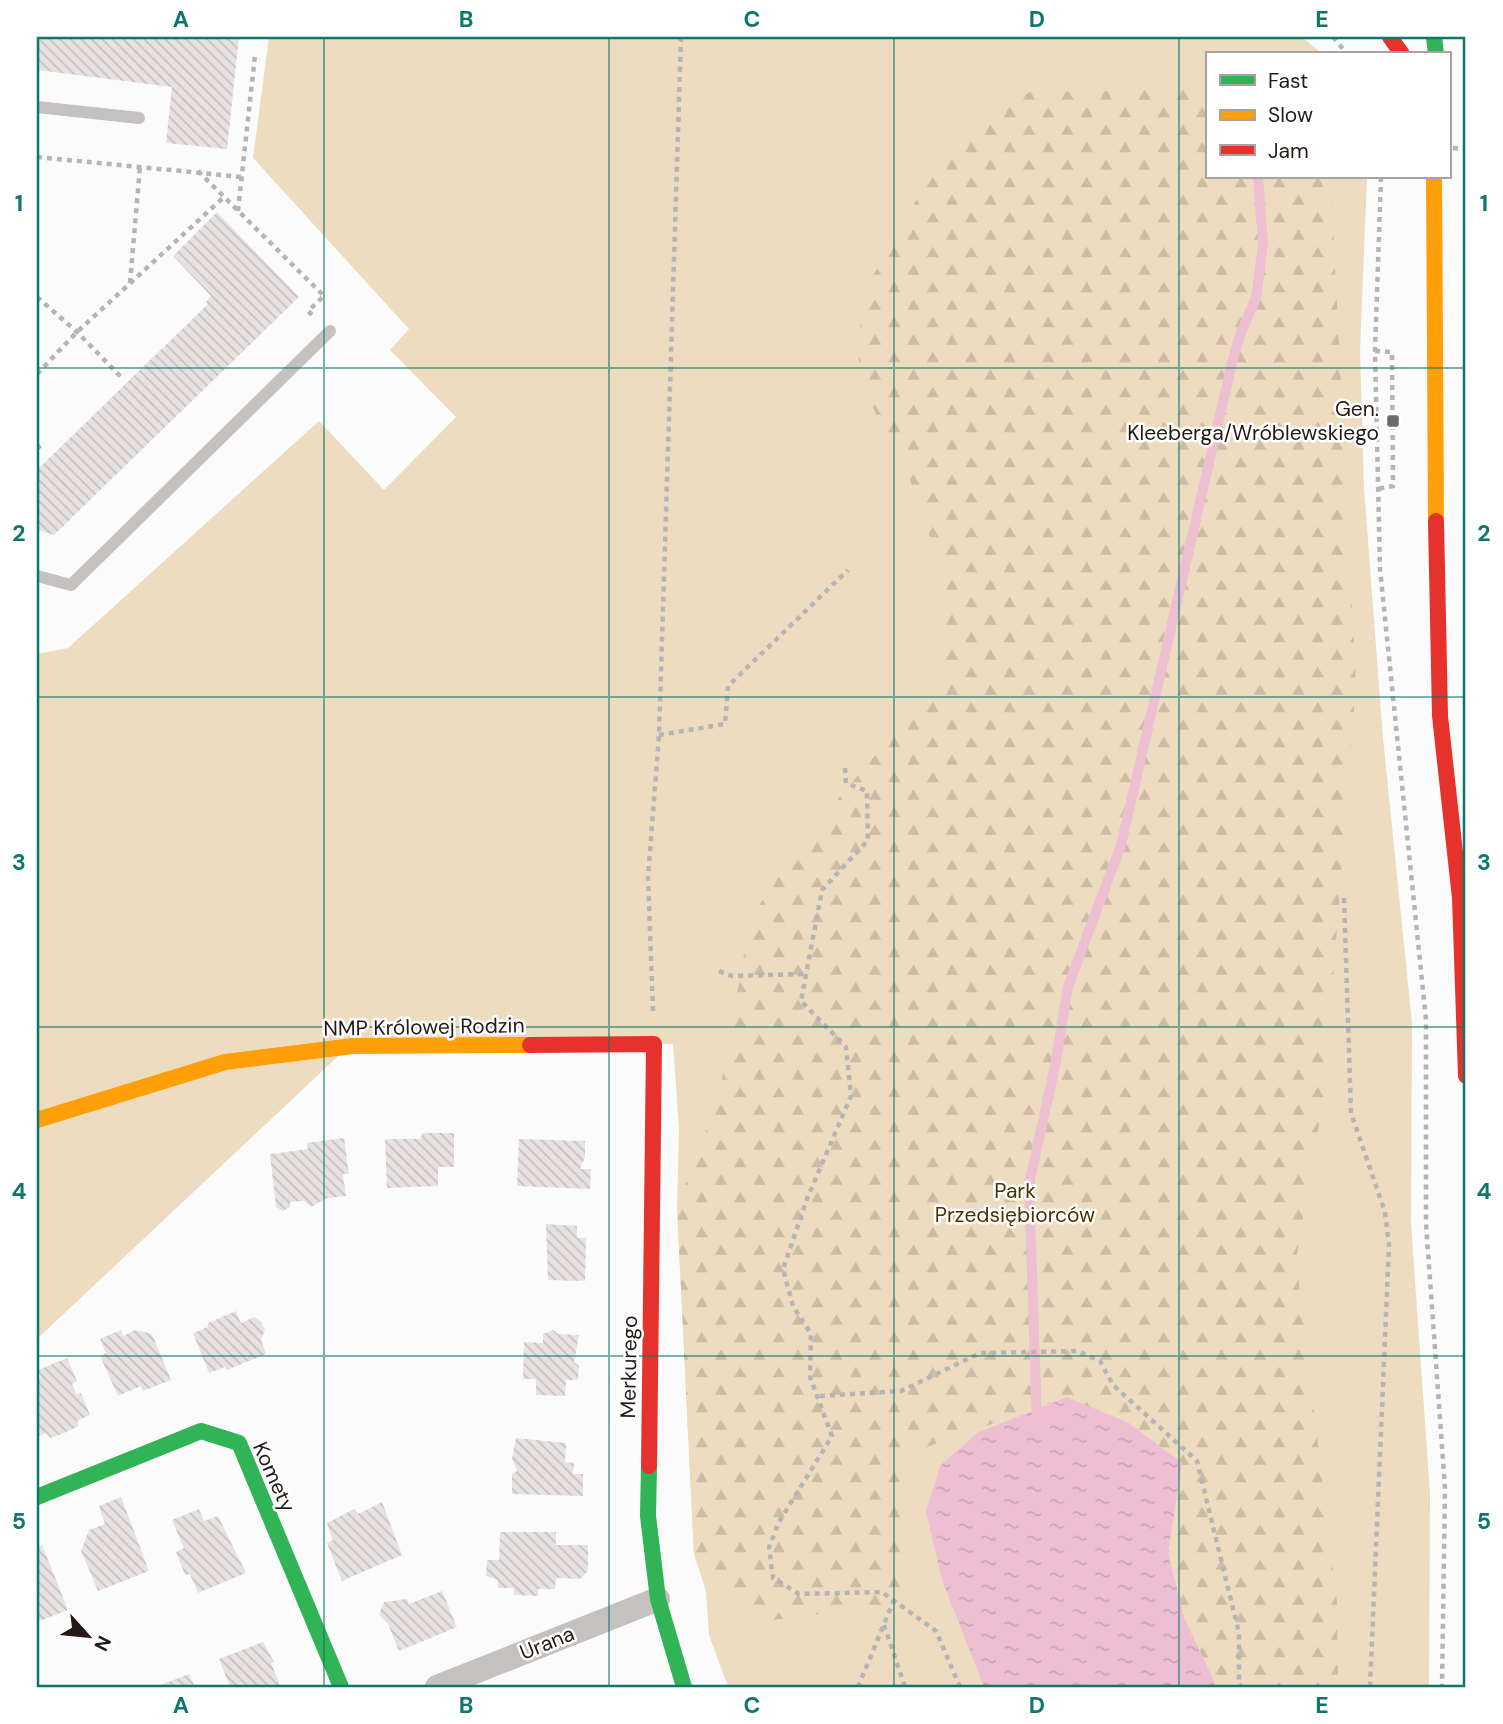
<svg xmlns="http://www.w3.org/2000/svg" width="1503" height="1724" font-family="'DM Sans',sans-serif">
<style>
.green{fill:#eddcbf}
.forest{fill:url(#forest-firs)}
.water{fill:url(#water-ripples)}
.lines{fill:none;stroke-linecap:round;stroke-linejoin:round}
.stream{stroke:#eebfd2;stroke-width:10}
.building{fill:url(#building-back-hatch)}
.path{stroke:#b7b4b4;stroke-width:4.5;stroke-dasharray:5 5;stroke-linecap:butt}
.lane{stroke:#c5c1bf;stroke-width:12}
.street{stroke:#c5c1bf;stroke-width:24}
.fast{stroke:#30b455;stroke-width:16}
.slow{stroke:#ff9f0a;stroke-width:16}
.jam{stroke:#e5322d;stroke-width:16}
.grid{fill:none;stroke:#0f766e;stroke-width:2;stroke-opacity:0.55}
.poi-dot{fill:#6f6866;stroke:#fff;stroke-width:2.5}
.labels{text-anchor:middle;stroke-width:5;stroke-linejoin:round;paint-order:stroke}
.poi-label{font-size:21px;fill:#241916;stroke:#fff;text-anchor:end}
.street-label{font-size:21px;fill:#241916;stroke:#fff}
.park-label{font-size:21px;fill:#4a3200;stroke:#fff}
.neatline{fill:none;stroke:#0f766e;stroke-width:2.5}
.grid-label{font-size:23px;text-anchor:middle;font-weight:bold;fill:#0f766e}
</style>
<defs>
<pattern id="forest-firs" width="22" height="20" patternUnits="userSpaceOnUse" patternTransform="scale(1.75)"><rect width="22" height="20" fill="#eddcbf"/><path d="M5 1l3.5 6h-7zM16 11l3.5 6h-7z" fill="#cbbca3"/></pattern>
<pattern id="water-ripples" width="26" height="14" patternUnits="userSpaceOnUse" patternTransform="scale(1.75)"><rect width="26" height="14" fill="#eebfd2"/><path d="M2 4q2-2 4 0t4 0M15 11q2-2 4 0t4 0" fill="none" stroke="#cca4b4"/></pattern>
<pattern id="building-back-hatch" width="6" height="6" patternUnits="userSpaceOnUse" patternTransform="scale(1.75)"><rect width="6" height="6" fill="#e8e1e1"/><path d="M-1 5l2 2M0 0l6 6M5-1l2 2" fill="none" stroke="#c7c0c0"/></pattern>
</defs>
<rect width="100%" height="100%" fill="#fbfbfb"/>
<polygon class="green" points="269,37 1302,37 1322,54 1207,54 1207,177 1367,177 1360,351 1364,488 1383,738 1412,1023 1411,1224 1430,1493 1429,1687 728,1687 709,1635 706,1591 694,1554 677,1207 679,1129 673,1044 351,1044 37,1339 37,654 68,648 319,421 384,490 456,417 390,350 409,329 253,158"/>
<polygon class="forest" points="1202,90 1207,91 1207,177 1325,177 1332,205 1356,684 1324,1095 1296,1260 1337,1602 1338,1687 1213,1687 1215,1683 1185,1620 1168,1554 1182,1463 1067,1397 899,1457 904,1604 763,1621 694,1554 677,1207 719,1096 750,920 791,854 941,678 945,581 908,474 858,380 861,297 949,143 1030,92"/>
<polygon class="water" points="1067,1397 1129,1423 1182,1463 1168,1554 1185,1620 1215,1683 1213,1687 984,1687 942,1580 926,1512 940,1466 977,1433"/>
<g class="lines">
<polyline class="stream" points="1037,1422 1029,1184 1055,1066 1068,987 1121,845 1232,363 1241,332 1256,298 1263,244 1258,177"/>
</g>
<g class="building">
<polygon points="37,37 239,37 227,149 166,143 172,87 37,70"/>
<polygon points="217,212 299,297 54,535 37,530 37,467 40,467 208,304 206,302 211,296 173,256"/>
<polygon points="422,1133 454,1133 454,1167 438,1167 438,1186 387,1188 385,1139 421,1139"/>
<polygon points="344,1138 349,1174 343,1174 346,1196 327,1198 311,1207 304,1201 290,1202 290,1207 283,1211 276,1207 270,1154 308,1149 307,1143"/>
<polygon points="519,1139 585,1141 585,1157 580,1169 591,1169 590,1189 517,1186"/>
<polygon points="546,1224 577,1226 577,1238 586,1238 585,1281 548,1280"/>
<polygon points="236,1311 241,1323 254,1317 261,1322 265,1330 261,1340 266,1354 227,1370 225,1367 209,1373 193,1333 208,1327 208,1323"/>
<polygon points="121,1330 123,1336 135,1330 152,1334 171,1380 143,1391 141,1386 118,1396 100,1356 106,1353 100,1339"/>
<polygon points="553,1330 558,1334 579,1335 574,1362 579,1366 578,1380 566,1380 565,1396 536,1395 536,1379 523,1379 524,1342 543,1343 543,1334"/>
<polygon points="67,1358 77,1381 72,1384 76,1394 81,1393 90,1415 77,1421 79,1426 64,1433 50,1438 46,1433 37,1437 37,1380 41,1378 38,1370"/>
<polygon points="516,1438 566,1443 565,1462 574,1463 573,1474 583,1474 583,1496 512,1494 512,1474 517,1471 512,1458"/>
<polygon points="121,1497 149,1571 98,1591 81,1551 89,1530 105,1524 99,1506"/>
<polygon points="382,1502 402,1555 342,1581 327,1543 333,1540 327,1523 354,1509 358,1514"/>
<polygon points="199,1509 204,1521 218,1516 246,1573 198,1593 190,1574 185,1575 176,1552 184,1548 172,1520"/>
<polygon points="500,1532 556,1532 556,1545 588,1545 588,1571 580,1579 556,1578 555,1589 538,1589 538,1596 514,1595 514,1588 498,1588 498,1580 486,1576 487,1560 499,1560"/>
<polygon points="42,1545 68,1610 37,1622 37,1547"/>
<polygon points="442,1591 457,1627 399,1651 388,1624 379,1614 384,1602 407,1599 409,1604"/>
<polygon points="263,1642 274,1662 271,1663 281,1687 230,1687 219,1659"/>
<polygon points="189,1674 195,1687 155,1687"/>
</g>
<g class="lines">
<g class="path">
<polyline points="1333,37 1347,54"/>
<polyline points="1453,148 1466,149"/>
<polyline points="37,157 242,177"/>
<polyline points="198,171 324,296 308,311 314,317"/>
<polyline points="1381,177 1375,351 1380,569 1426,1020 1426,1224 1445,1488 1442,1687"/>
<polyline points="238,211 255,55"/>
<polyline points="130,283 140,167"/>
<polyline points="37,297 77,332 122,378"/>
<polyline points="1375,351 1392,352 1393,486 1377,489"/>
<polyline points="37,374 77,332 224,197"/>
<polyline points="37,445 43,452"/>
<polyline points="659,735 725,724 728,686 848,570"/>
<polyline points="845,768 846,783 867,791 868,840 822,890 801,1001 846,1047 851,1096 807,1199 783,1269 793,1306 811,1334 810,1377 832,1436 779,1522 769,1547 773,1578 799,1594 882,1592 936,1631 960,1687"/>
<polyline points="1344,898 1351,1113 1385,1212 1389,1245 1370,1687"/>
<polyline points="719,971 732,976 806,974"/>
<polyline points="653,1011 648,877 659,735 681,37"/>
<polyline points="820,1396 901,1391 980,1353 1077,1351 1100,1361 1113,1385 1197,1461 1239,1633 1239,1687"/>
<polyline points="884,1625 905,1687"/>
<polyline points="858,1687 894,1600"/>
</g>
<g class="lane">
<polyline points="37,107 139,118"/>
<polyline points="37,576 71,585 330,331"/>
</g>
<polyline class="street" points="437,1687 658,1599"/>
<g class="fast">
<polyline points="1434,37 1436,54"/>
<polyline points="649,1466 648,1516 658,1599 684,1687"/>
<polyline points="37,1497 201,1431 239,1443 341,1687"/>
</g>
<g class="slow">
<polyline points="1434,177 1436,521"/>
<polyline points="37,1120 225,1062 353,1046 530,1045"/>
</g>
<g class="jam">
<polyline points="1390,37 1402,54"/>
<polyline points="1436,521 1440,716 1460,898 1466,1076"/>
<polyline points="530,1045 654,1044 649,1466"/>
</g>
</g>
<path class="grid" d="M324,37v1650M609,37v1650M894,37v1650M1179,37v1650M37,368h1429M37,697h1429M37,1027h1429M37,1356h1429"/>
<rect class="poi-dot" x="1386" y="414" width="14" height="14" rx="3.5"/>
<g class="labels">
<g class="poi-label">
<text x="1379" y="416">Gen.<tspan x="1379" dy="24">Kleeberga/Wróblewskiego</tspan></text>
</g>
<g class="street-label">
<text transform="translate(424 1027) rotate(-1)" y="7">NMP Królowej Rodzin</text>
<text transform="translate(629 1367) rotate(-89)" y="7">Merkurego</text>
<text transform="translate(274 1477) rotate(66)" y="7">Komety</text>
<text transform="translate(547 1643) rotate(-22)" y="7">Urana</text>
</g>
<g class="park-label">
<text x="1015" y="1198">Park<tspan x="1015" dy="24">Przedsiębiorców</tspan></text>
</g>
</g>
<rect width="1503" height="1724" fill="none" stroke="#ffffff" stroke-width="77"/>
<rect x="1206" y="52" width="245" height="126" fill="#ffffff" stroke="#a7a3a2" stroke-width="2"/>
<rect x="1220" y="75" width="35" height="10" fill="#30b455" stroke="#a7a3a2" stroke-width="2"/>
<text x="1268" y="88" font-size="21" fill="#241916">Fast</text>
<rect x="1220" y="110" width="35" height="10" fill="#ff9f0a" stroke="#a7a3a2" stroke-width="2"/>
<text x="1268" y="122" font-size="21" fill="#241916">Slow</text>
<rect x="1220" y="145" width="35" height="10" fill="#e5322d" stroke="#a7a3a2" stroke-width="2"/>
<text x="1268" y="158" font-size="21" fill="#241916">Jam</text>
<g transform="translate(88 1636) rotate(117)" stroke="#ffffff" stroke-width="5" paint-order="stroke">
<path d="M0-5L12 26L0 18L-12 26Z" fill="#241916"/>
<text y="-10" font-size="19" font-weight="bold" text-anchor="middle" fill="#241916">N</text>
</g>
<rect x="38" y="38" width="1426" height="1648" class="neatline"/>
<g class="grid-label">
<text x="181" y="27">A</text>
<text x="466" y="27">B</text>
<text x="752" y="27">C</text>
<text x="1037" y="27">D</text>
<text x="1322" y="27">E</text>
<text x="19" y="211">1</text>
<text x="1484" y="211">1</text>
<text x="19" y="541">2</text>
<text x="1484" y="541">2</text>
<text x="19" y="870">3</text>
<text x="1484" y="870">3</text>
<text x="19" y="1199">4</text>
<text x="1484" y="1199">4</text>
<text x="19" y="1529">5</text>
<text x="1484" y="1529">5</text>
<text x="181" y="1713">A</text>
<text x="466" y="1713">B</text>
<text x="752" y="1713">C</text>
<text x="1037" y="1713">D</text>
<text x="1322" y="1713">E</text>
</g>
</svg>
